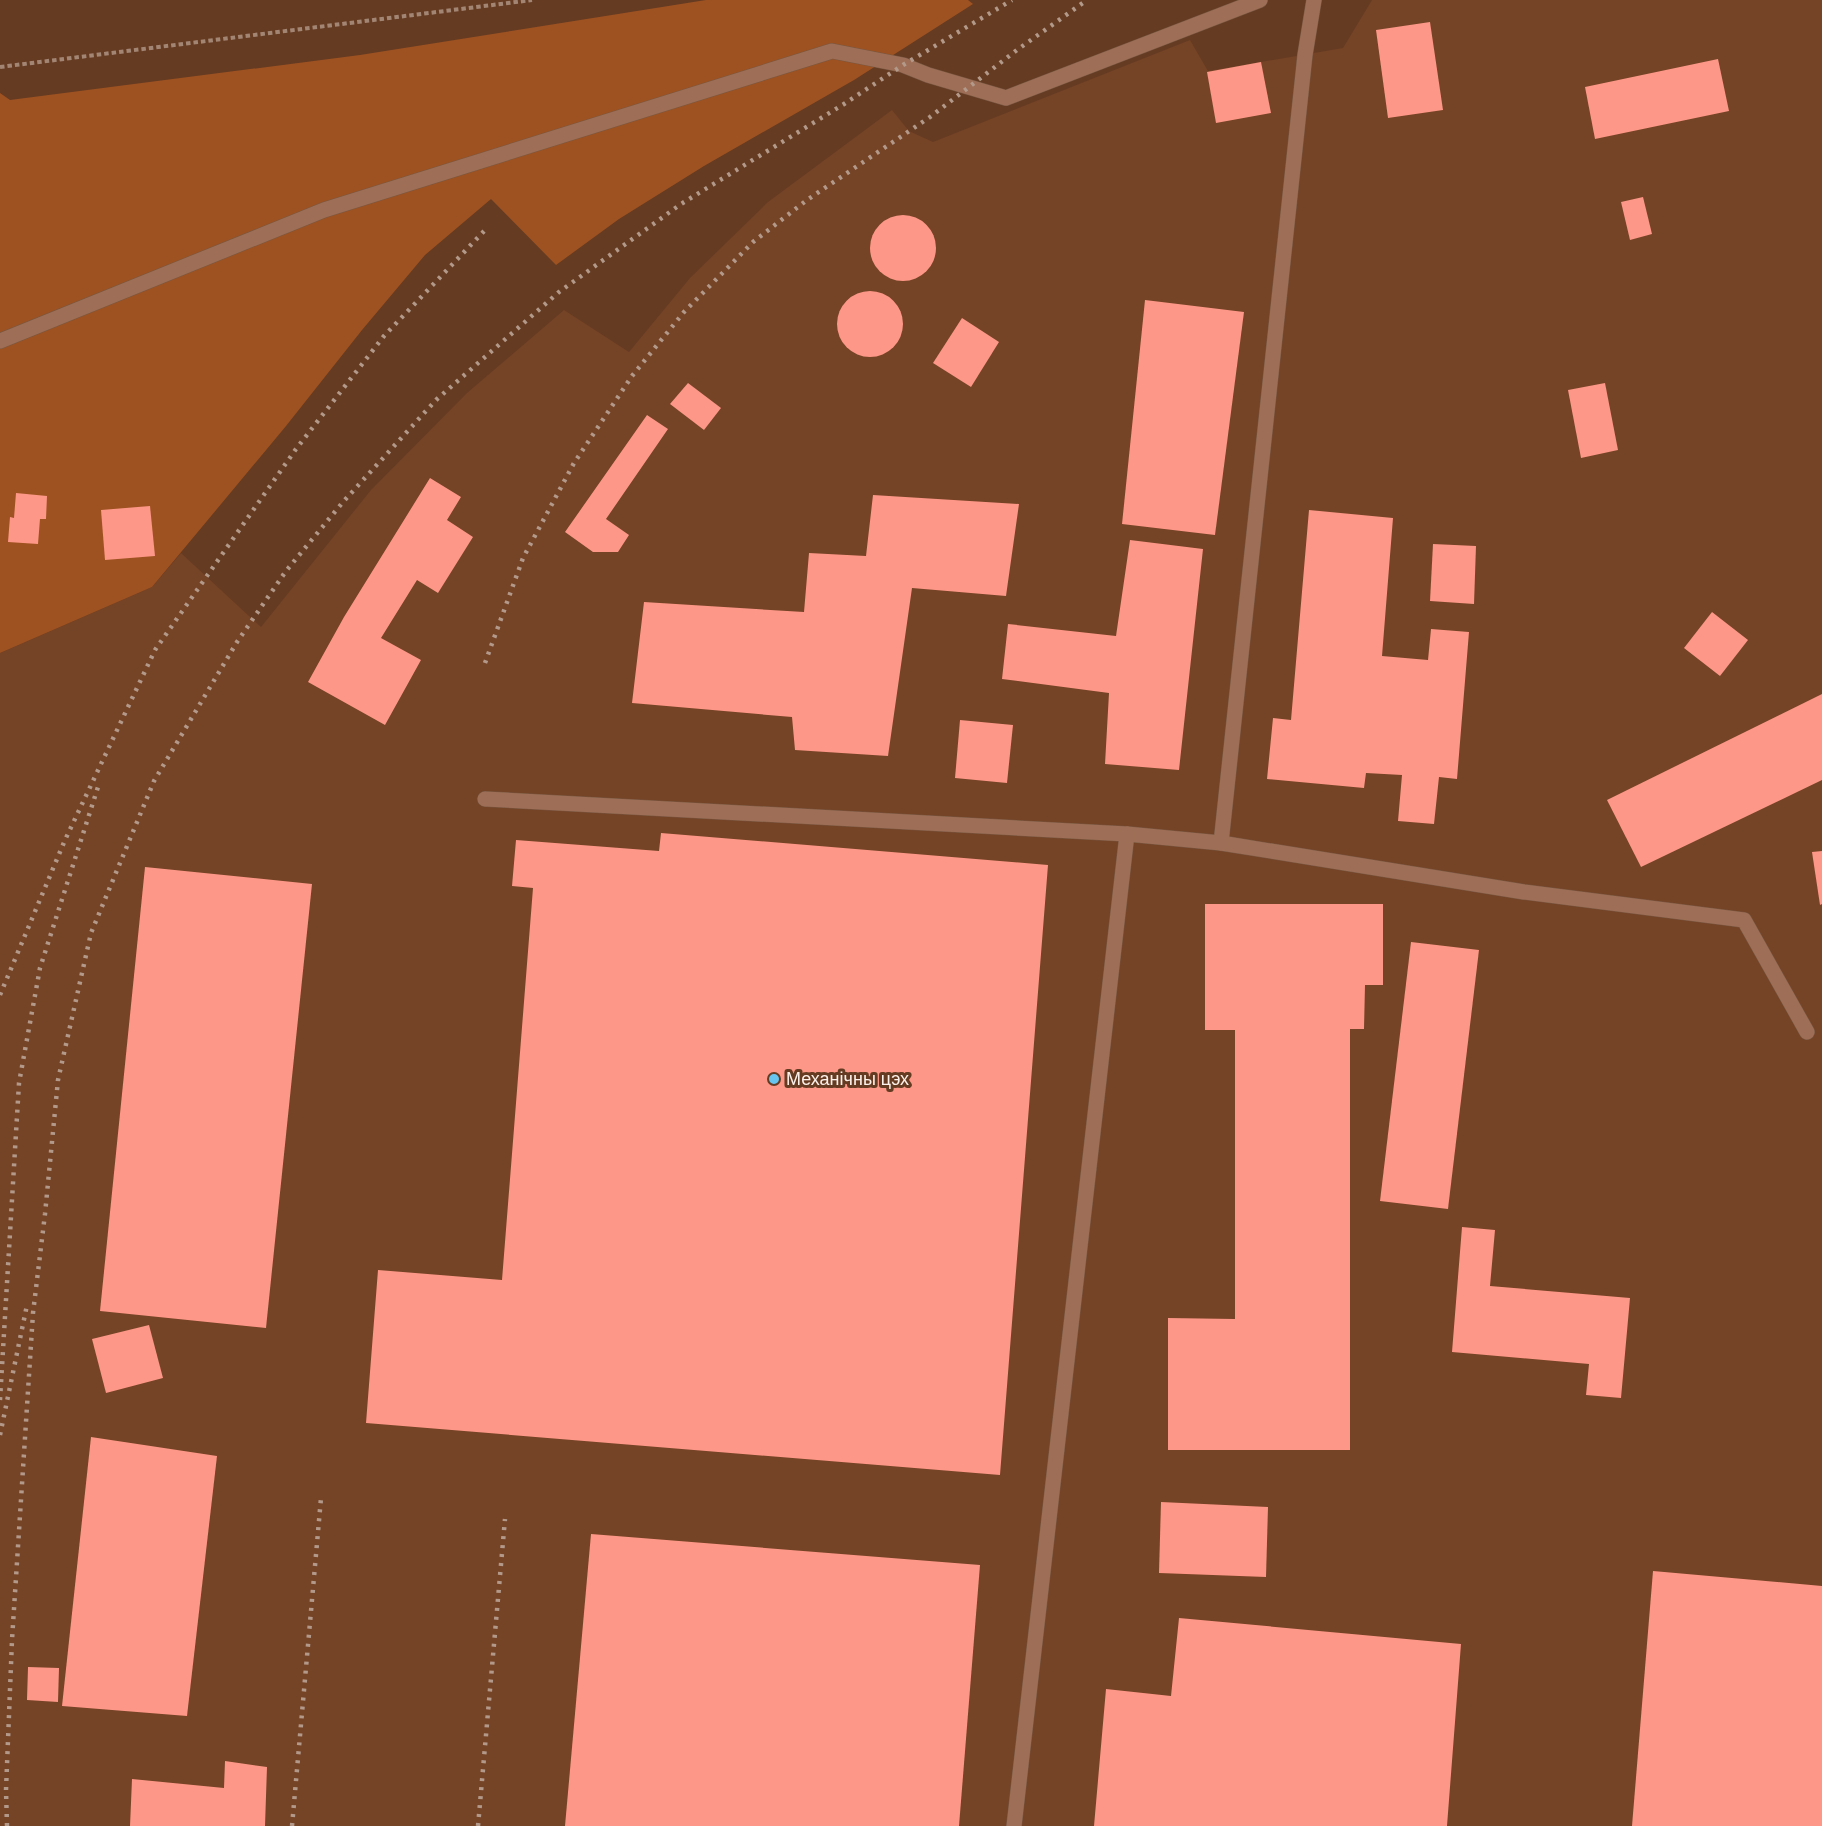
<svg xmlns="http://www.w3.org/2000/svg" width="1822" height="1826" font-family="Helvetica,sans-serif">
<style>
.built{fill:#754326}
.green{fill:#9e5221}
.building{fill:#fd9787}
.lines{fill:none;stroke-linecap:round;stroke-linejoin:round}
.lane-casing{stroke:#785742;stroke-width:16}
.path{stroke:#a38574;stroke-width:4;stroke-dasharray:4.5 3;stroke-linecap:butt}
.lane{stroke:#9e6f56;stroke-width:15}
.rail{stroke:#b3998a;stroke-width:4.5;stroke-dasharray:3 6;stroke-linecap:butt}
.poi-dot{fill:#66c4ef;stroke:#653b22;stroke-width:2}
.labels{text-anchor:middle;stroke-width:6;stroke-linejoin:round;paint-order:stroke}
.poi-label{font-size:18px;fill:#fcf1eb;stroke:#653b22;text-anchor:start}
</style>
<rect width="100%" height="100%" fill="#653b22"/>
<polygon class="built" points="1372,0 1822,0 1822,1826 0,1826 0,653 152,587 181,553 261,627 371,490 467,393 564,310 629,352 690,278 768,202 892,110 909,131 933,142 1190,40 1208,71 1343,48"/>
<polygon class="green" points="706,0 968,0 973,4 854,80 704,166 619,219 556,265 491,199 425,255 362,330 286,426 152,587 0,653 0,93 10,100 360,55"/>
<g class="building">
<polygon points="1430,22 1443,110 1388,118 1376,30"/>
<polygon points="1718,59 1729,111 1595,139 1585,87"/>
<polygon points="1261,62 1271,113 1216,123 1207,72"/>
<polygon points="1643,197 1652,234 1630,240 1621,202"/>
<circle cx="903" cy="248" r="33"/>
<circle cx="870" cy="324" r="33"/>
<polygon points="1145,300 1244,312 1215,535 1122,524"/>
<polygon points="962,318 999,342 971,387 933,363"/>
<polygon points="688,383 721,408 704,430 670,404"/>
<polygon points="1605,383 1618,450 1581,458 1568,390"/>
<polygon points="647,415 668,429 606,519 629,535 618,552 593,552 565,532"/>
<polygon points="430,478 461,497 447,520 473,537 438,593 417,580 381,638 421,660 385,725 308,682 344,617"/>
<polygon points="16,493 47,496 46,519 40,519 38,544 8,542 10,517 14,518"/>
<polygon points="873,495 1019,504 1006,596 912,588 888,756 795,750 792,717 632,703 644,602 804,612 809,553 866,556"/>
<polygon points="150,506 155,556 105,560 101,510"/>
<polygon points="1309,510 1393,518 1382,656 1428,660 1431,629 1469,632 1457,779 1439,777 1434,824 1398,821 1402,775 1366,773 1364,788 1267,779 1273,718 1291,720"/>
<polygon points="1130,540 1203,549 1179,770 1105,764 1109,693 1002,679 1008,624 1116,636"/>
<polygon points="1433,544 1476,546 1474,604 1430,601"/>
<polygon points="1712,612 1748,640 1720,676 1684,648"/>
<polygon points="1822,694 1822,780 1641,867 1607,800"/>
<polygon points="960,720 1013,725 1007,783 955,778"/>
<polygon points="661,833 1048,865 1000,1475 366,1423 378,1270 502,1280 533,888 512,886 516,840 659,851"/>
<polygon points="1822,851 1822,904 1820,905 1812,852"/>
<polygon points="145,867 312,884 266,1328 100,1311"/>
<polygon points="1205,904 1383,904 1383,985 1365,985 1364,1029 1350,1029 1350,1450 1168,1450 1168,1318 1235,1319 1235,1030 1205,1030"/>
<polygon points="1411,942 1479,950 1448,1209 1380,1201"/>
<polygon points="1462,1227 1495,1230 1490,1286 1630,1298 1621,1398 1586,1395 1589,1364 1452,1352"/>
<polygon points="149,1325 163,1378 106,1393 92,1339"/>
<polygon points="91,1437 217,1456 187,1716 62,1706"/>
<polygon points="1161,1502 1268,1507 1266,1577 1159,1573"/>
<polygon points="591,1534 980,1565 959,1826 565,1826"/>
<polygon points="1653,1571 1822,1586 1822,1826 1632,1826"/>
<polygon points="1179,1618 1461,1644 1447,1826 1094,1826 1106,1689 1171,1696"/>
<polygon points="28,1667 59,1668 58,1702 27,1700"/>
<polygon points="225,1761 267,1767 265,1826 130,1826 132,1779 224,1788"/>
</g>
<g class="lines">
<g class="lane-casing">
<g id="lane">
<polyline points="0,341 324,210 832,51 903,65 928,75 1006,98 1260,0"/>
<polyline points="485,799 1127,834 1221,843 1524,892 1744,920 1807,1032"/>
<polyline points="1221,843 1305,55 1314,0"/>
<polyline points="1014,1826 1127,834"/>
</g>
</g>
<polyline class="path" points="0,67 532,0"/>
<use href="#lane" class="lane"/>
<g class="rail">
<polyline points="485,663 523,558 574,463 632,376 684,312 753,242 807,200 930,117 1017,50 1087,0"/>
<polyline points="0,995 65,840 155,650 296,449 384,336 487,228"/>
<polyline points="0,1400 19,1083 40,968 98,787"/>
<polyline points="0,1435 27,1305"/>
<polyline points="7,1826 6,1790 12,1640 33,1313 45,1214 58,1080 91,933 154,781 237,642 286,571 343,502 436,400 559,292 681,204 844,104 903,65 1012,0"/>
<polyline points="292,1826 321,1498"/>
<polyline points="478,1826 505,1519"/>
</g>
</g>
<circle class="poi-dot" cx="774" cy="1079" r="6"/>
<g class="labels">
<g class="poi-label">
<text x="786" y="1085">Механічны цэх</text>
</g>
</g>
</svg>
